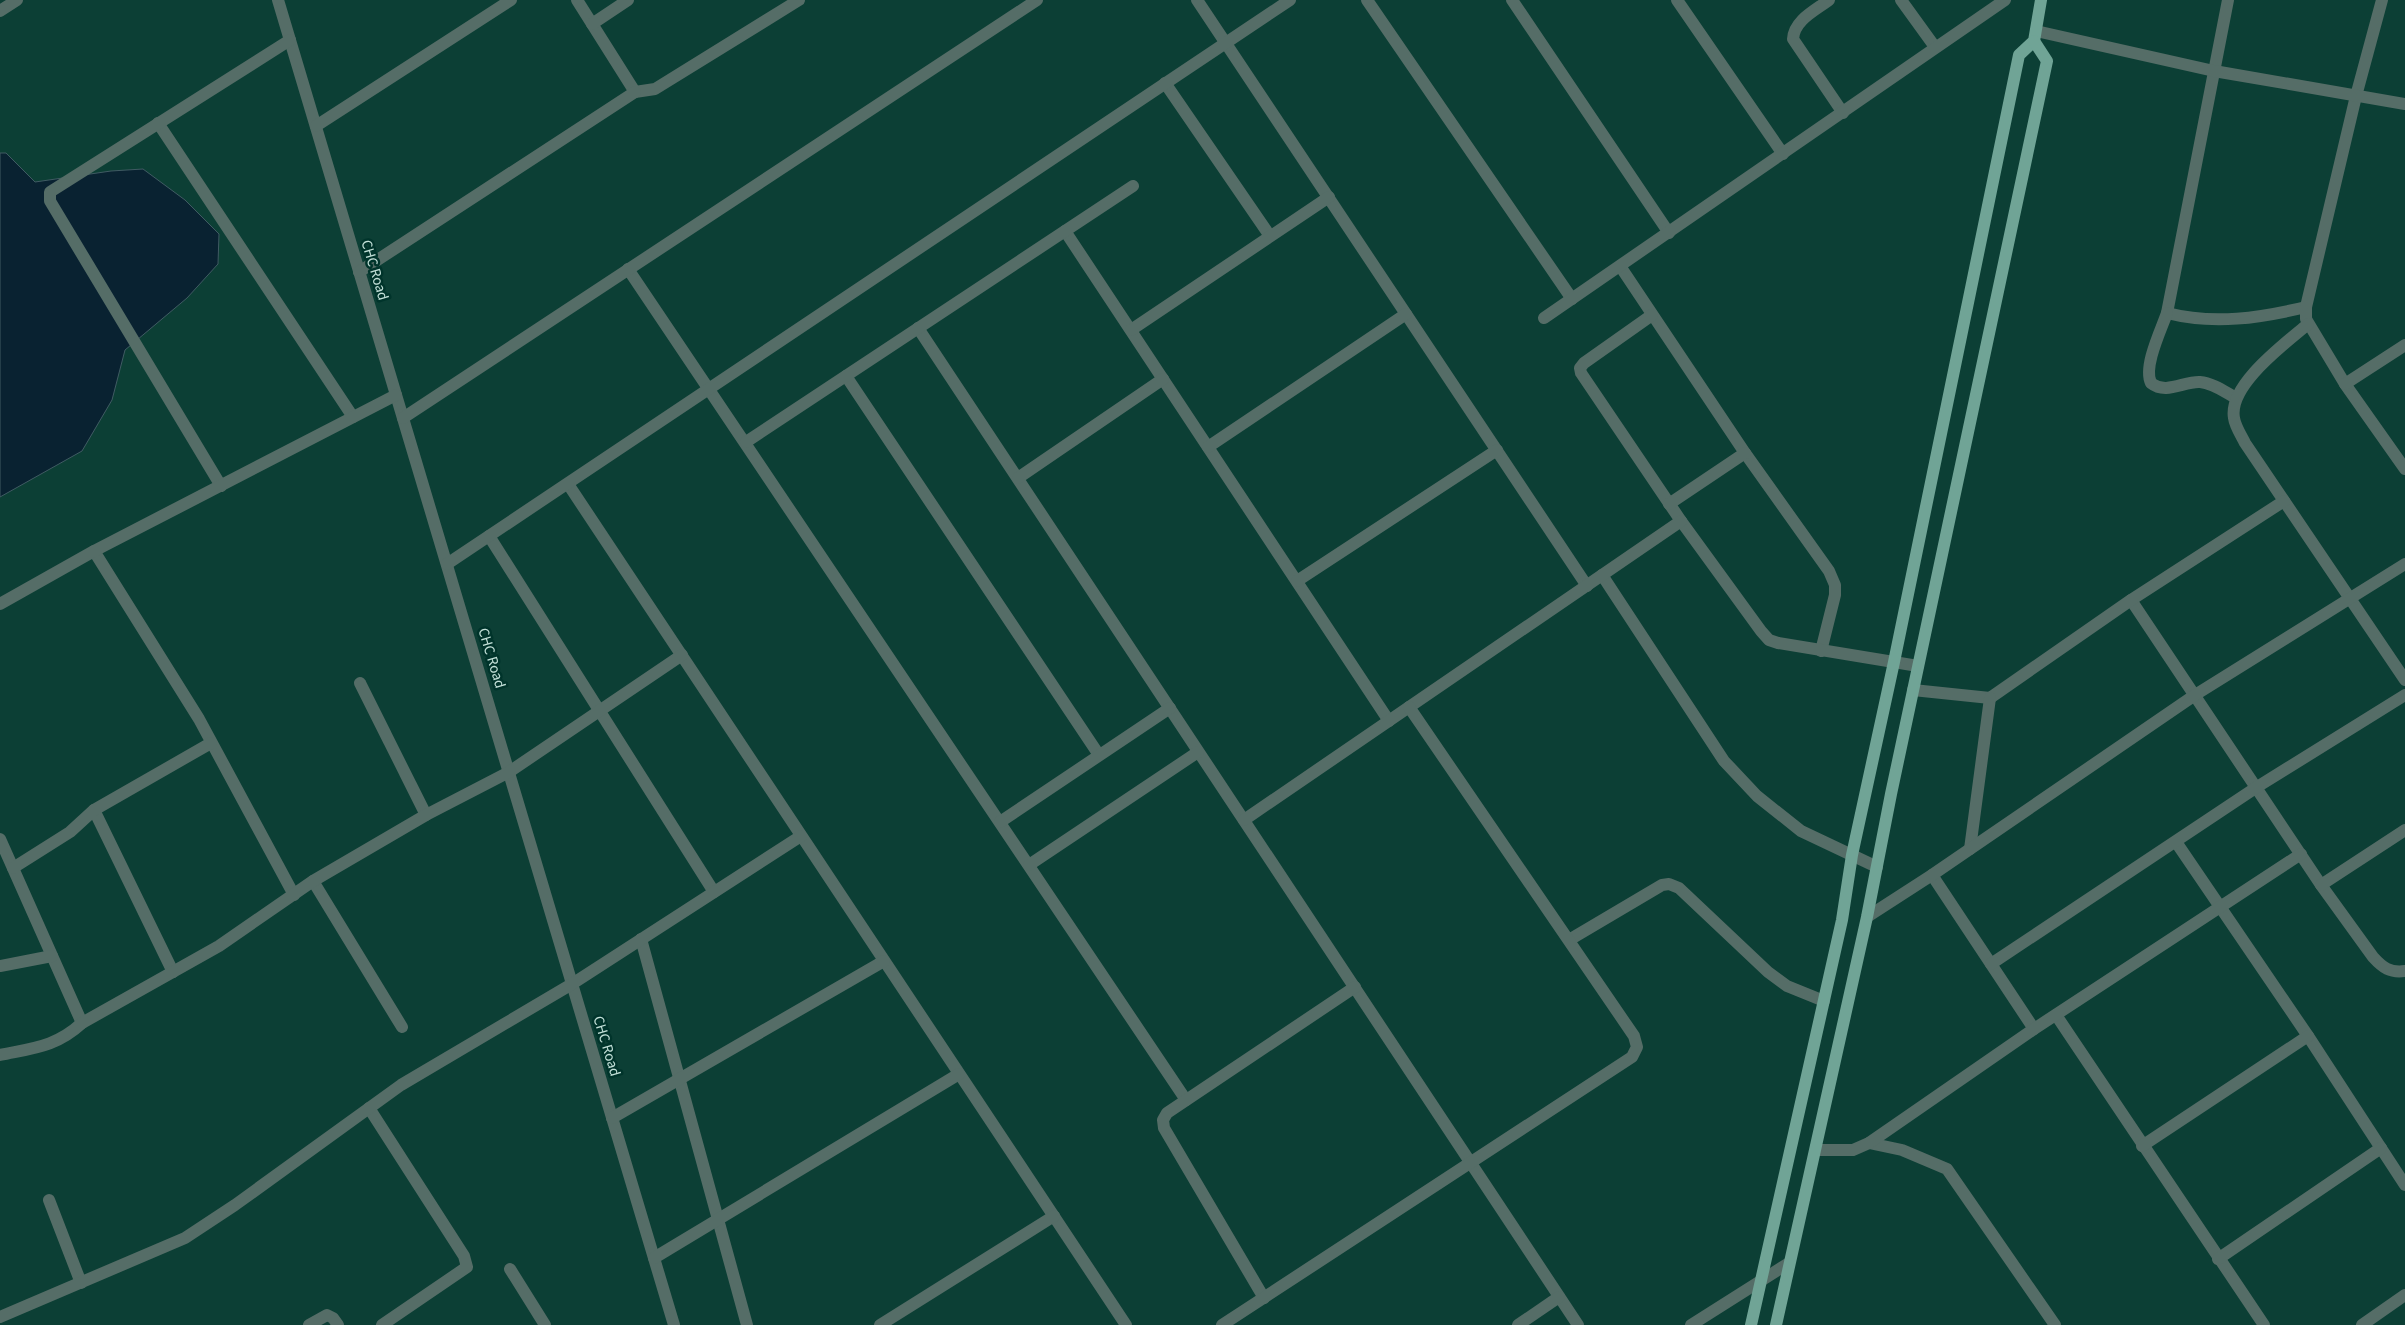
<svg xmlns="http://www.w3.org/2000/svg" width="2405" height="1325" font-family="'Source Sans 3',sans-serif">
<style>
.water{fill:#092231;stroke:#405b63}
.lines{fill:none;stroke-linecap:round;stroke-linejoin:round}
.street{stroke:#556d67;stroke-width:12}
.primary{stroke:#70a496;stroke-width:12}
.labels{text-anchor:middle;stroke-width:5;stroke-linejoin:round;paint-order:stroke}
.street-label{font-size:15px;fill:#c2e0d8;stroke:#00342b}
</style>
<rect width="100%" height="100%" fill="#0c3f35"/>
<polygon class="water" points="0,153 6,153 35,182 111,171 143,169 185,200 219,234 218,264 187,298 125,350 112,400 82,451 0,497"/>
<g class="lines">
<g class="street">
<polyline points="278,0 674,1325"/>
<polyline points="577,0 635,92 655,89 799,0"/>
<polyline points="1197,0 1587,586"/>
<polyline points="1367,0 1572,299"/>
<polyline points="1512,0 1669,233"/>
<polyline points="1677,0 1783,154"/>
<path d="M1829,0c-13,10 -35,20 -36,39l50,74"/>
<polyline points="1901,0 1935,47"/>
<path d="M2228,0l-61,313c47,12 93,5 139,-6"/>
<polyline points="2382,0 2356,96 2306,307 2306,319 2345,384 2405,469"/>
<polyline points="0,11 17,0"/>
<polyline points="592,24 628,0"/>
<polyline points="2036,31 2214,71 2405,104"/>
<polyline points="1165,83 1270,236"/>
<polyline points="158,123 353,417"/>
<polyline points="316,126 511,0"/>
<polyline points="1065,231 1389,721"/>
<polyline points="1620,266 1745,453 1829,571 1835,585 1835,595 1821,651"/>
<polyline points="628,269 1186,1100"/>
<polyline points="359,272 635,92"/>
<path d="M2167,313c-6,17 -24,54 -16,70 15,12 33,-2 49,-1 13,1 25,10 36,16"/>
<polyline points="1652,315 1584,363 1580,368 1581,373 1681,521 1761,631 1769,640 1778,643 1918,666"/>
<polyline points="1544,318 2005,0"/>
<path d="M2308,324c-22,19 -80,61 -74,94 1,8 7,17 11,25l160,237"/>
<polyline points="918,328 1578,1325"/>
<polyline points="1131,330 1329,197"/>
<polyline points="846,376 1099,755"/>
<polyline points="2345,384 2405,345"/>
<polyline points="403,418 1037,0"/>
<polyline points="746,442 1133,186"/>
<polyline points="1208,447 1406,314"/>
<polyline points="1018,478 1163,379"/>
<polyline points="568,484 1126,1325"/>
<polyline points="221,486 50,201 50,192 290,40"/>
<polyline points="1669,504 1745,453"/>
<polyline points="489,536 714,892"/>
<polyline points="94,551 199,719 294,895"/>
<polyline points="447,564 1290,0"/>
<polyline points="1602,575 1724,761 1757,796 1801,831 1877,867"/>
<polyline points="1297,581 1497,450"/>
<path d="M2131,600l190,285 52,72c10,11 17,16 32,14"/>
<polyline points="0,604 94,551 396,395"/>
<polyline points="360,683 426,815"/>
<polyline points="1913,690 1990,698 2131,600 2284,501"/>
<polyline points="94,810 173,972"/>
<polyline points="1244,820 1681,521"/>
<polyline points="1000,822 1170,708"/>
<polyline points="0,839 82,1023"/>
<polyline points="2176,842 2308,1036 2405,1185"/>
<polyline points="1970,849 1990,698"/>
<polyline points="1029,865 1198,752"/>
<polyline points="13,868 70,832 94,810 211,743"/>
<polyline points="1932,875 2034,1029"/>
<polyline points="313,881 402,1027"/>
<polyline points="2321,885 2405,830"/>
<polyline points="1867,917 1932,875 2195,695 2405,564"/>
<polyline points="641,939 747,1325"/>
<polyline points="1569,940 1662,885 1669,884 1679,888 1768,972 1787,986 1824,1001"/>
<polyline points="1991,964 2257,787 2405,695"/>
<polyline points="0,966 52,956"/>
<polyline points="2056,1015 2264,1325"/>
<path d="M0,1055c33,-7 56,-8 82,-32l137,-77 94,-65 113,-66 83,-43 173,-117"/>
<polyline points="369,1108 464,1256 467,1267 382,1325"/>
<polyline points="612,1118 884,961"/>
<polyline points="1869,1143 1902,1150 1947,1169 2055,1325"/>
<polyline points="2142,1146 2308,1036"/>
<polyline points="1816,1150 1853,1150 1869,1143 2034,1029 2301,854"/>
<polyline points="49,1200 81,1283"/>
<polyline points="654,1258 959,1074"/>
<polyline points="2218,1259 2381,1148"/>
<polyline points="510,1269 545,1325"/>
<polyline points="1264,1298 1164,1128 1163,1120 1167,1113 1355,987"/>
<polyline points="0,1317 185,1238 235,1205 401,1085 572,984 801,836"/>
<polyline points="309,1325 327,1315 333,1318 338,1325"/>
<polyline points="880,1325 1054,1216"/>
<polyline points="1222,1325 1632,1057 1637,1047 1634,1036 1409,707"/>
<polyline points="1518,1325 1559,1297"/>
<polyline points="1691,1325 1789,1263"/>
<polyline points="2362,1325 2405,1295"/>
</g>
<g class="primary">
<polyline points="1751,1325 1842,920 1852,855 1894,662 2019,55 2034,41 2041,0"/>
<polyline points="1776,1325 1867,917 1891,794 2047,61 2034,41"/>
</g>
</g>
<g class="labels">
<g class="street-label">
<text transform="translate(375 270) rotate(73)" y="5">CHC Road</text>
<text transform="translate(492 658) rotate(73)" y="5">CHC Road</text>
<text transform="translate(607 1046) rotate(73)" y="5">CHC Road</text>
</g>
</g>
</svg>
